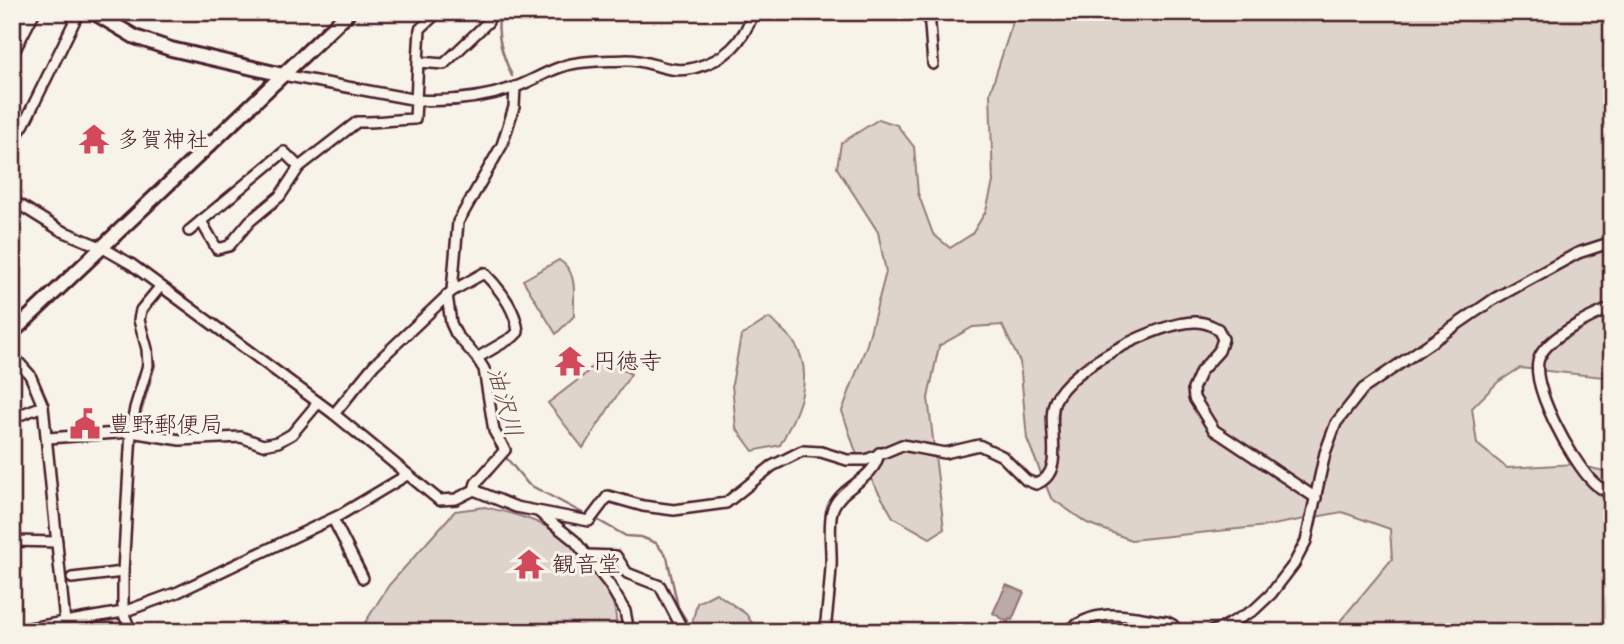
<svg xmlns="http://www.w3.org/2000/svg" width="1624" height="644" font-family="'Comic Neue','Klee One',sans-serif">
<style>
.green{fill:#ded4cc;stroke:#947a7c;stroke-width:2}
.water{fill:#bcaaa7;stroke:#8e7275;stroke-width:2}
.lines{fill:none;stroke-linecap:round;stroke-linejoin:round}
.stream{stroke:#8e7275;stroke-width:2.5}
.minor-casing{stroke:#4a1f2b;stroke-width:14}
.major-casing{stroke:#4a1f2b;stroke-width:18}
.minor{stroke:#f7f3e8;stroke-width:9}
.major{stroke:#f7f3e8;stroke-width:12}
.rail{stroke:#4a1f2b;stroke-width:2.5}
.labels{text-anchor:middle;stroke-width:6;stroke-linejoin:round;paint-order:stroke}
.poi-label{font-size:23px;fill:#4a1f2b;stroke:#f7f3e8;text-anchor:start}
.water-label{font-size:24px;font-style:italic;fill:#6c4950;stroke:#f7f3e8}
</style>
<rect width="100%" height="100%" fill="#f7f3e8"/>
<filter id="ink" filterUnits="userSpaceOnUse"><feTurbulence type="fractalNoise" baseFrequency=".0143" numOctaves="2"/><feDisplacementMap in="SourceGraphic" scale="14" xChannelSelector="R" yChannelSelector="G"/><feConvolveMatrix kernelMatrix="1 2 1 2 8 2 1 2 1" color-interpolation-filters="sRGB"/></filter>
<g filter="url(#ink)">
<g class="green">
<polygon points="1016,12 1612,12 1612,378 1520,368 1498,382 1472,408 1477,444 1507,468 1575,464 1612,473 1612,632 1331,632 1392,559 1390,529 1342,512 1267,526 1131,540 1087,523 1051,498 1027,439 1020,362 1002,325 973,327 939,346 928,398 944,529 930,538 893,517 857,455 842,411 867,344 886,272 878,232 837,168 841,143 879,119 897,125 914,147 918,193 933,234 950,248 972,234 986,211 993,182 990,93"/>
<path d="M559,260c20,12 14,35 15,56l-18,18 -33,-54z"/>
<path d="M769,318c8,7 18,15 24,23 24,34 4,73 -13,104l-27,6 -17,-23 -4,-44 9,-48z"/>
<polygon points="600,358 631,374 583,448 548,403 583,376"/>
<path d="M485,507c21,5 43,10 62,20 22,12 57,49 65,73 4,10 4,21 6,32h-259l30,-47 66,-74z"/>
<polygon points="716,593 746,614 758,632 690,632 697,603"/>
</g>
<polygon class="water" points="1006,585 1024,592 1012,620 1009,619 1008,622 993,613"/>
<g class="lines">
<g class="stream">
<path d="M500,12c-5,23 3,44 12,64"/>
<polyline points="508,115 509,104"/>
<polyline points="446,291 452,242"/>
<polyline points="444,304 446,318"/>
<polyline points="452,335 463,348"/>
<polyline points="136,429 155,365 144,319 147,310 162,293"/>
<polyline points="504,455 528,484 588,516"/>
<polyline points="594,518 626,536 641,537 656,543 667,557 678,607 686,620 688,632"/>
<polyline points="130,616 136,632"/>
</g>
<g class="minor-casing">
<g id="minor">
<polyline points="929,12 933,64"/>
<polyline points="418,62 420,29 438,12"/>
<path d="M283,75l134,25c32,2 66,-2 96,-12 18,-6 35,-18 54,-23 18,-5 40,-4 59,-5 25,-1 41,15 68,8 33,-9 48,-25 60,-56"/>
<polyline points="12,142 24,124 79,12"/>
<path d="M12,200l48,30 43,18 28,16 203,150 105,86 17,-1 18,-9 42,17 73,14 19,-25 35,10 31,4 52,-7 46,-37 30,-15 19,1 26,8h19l36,-15 43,8 34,-8 23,11 24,24 10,4c32,-12 9,-57 19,-83 13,-33 107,-81 142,-79 8,0 14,3 21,7l5,10 -4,12 -18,20 -8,18 1,9 20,32 102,68"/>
<path d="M201,221l16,28 12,-3 21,-25 30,-25 19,-29 58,-45c19,1 38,-3 58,-3l3,-57 26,2 44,-42v-10"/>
<polyline points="189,231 284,152 299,167"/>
<path d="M452,291l32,-18c15,15 32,37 34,59l-5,5 -36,21"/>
<polyline points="447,295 451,323 456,334 477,358 484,369 494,431 505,450 476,483 474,490"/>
<path d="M1612,308c-21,8 -62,28 -72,48 -14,25 34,108 53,126 5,5 12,9 19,12"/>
<polyline points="12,355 30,375 43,406 66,632"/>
<polyline points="334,414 374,365 452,291 458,222 502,145 514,107 515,87"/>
<polyline points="12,418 43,406"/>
<polyline points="48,438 131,432 180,440 241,437 263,445 278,442 292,434 318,403"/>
<polyline points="540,513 575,541 609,584 625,611 629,632"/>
<polyline points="333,519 363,578"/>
<polyline points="12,541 57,542"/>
<polyline points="586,555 616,556 627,573 660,586 684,632"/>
<polyline points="72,578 123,572"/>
<polyline points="12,631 123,612 178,592 340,515 407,475"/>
<polyline points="131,632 123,612 123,572 131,432 135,408 148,365 147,349 139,320 141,310 160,287"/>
<polyline points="284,632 285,628"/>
<path d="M825,632c2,-22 5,-44 6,-66 1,-17 -3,-38 1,-55 8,-26 42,-29 47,-58"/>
<path d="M1067,632c31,-27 63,-15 100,-10l6,3 3,7"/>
<polyline points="1209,632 1222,628 1254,610 1271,594 1294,564 1306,541 1325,453 1336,423 1363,389 1494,299 1578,253 1612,242"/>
</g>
</g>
<g class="major-casing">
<g id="major">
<polyline points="93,12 135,37 171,49 283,75"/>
<polyline points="12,333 349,12"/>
</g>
</g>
<use href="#minor" class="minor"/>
<use href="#major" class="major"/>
<polyline class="rail" points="12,68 41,12"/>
</g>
</g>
<defs>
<g id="temple-bare" transform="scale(2.415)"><path d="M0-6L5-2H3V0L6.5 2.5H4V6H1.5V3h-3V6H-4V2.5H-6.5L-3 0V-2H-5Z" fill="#d1495b" stroke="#f7f3e8" stroke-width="2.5" paint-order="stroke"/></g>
<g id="civic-bare" transform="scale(2.415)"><path d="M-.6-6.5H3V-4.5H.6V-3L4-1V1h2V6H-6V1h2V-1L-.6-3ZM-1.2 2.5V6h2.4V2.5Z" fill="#d1495b" stroke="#f7f3e8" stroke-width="2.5" paint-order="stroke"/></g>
</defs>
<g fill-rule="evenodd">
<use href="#temple-bare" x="94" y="139"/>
<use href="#temple-bare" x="570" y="361"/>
<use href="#civic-bare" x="85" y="424"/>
<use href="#temple-bare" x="529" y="564"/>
</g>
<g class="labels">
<g class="poi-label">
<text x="117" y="147">多賀神社</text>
<text x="593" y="369">円徳寺</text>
<text x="108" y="432">豊野郵便局</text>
<text x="552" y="572">観音堂</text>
</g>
<g class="water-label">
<text transform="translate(505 402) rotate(74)" y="8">油沢川</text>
</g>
</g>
<rect width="1624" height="644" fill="none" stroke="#f7f3e8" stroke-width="42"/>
<rect x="21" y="21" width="1582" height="602" fill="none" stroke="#4a1f2b" stroke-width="2.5" filter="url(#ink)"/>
</svg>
